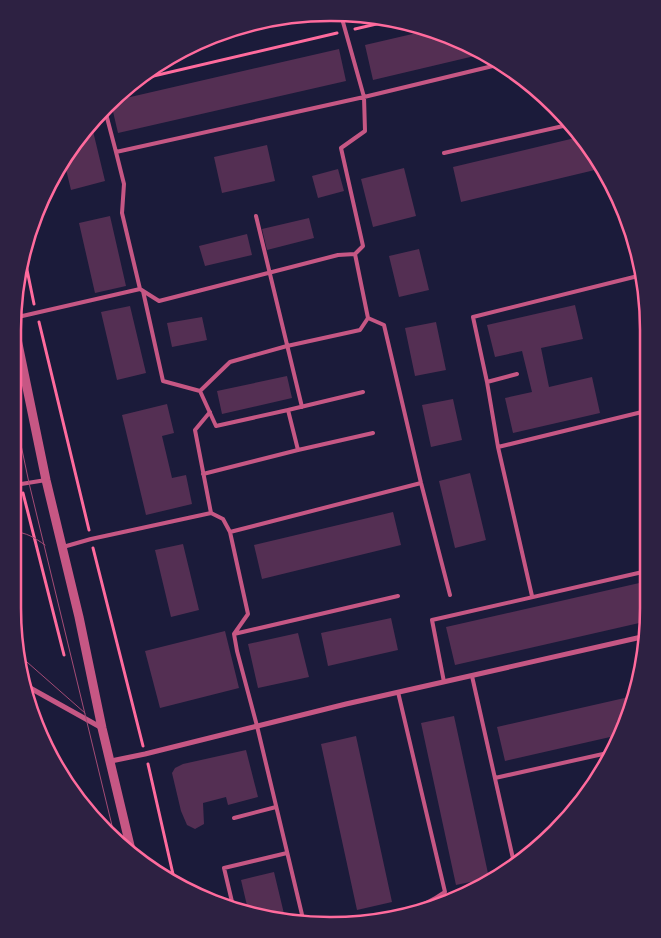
<svg xmlns="http://www.w3.org/2000/svg" width="661" height="938" viewBox="0 0 661 938" font-family="'Fira Sans',sans-serif">
	<rect width="100%" height="100%" fill="#1b1b3a"/>
	<!-- building -->
	<path fill="#542f53" d="M421 32 471 45 483 54 373 80 365 45Z
		M339 49 346 81 118 133 111 103 113 101Z
		M93 131 105 181 71 190 64 161 88 132Z
		M579 137 599 169 461 202 453 167Z
		M267 145 275 181 222 193 214 157Z
		M404 168 416 216 373 227 361 179Z
		M338 169 344 191 318 198 312 176Z
		M110 216 126 286 95 293 79 223Z
		M309 218 314 238 267 250 262 229Z
		M247 234 252 255 205 266 199 246Z
		M419 249 429 290 399 297 389 256Z
		M575 305 583 339 541 348 549 387 592 377 600 413 513 433 505 398 532 392 522 351 495 357 487 325Z
		M130 306 146 373 117 380 101 312Z
		M202 317 207 340 172 347 167 323Z
		M436 322 446 370 415 376 405 328Z
		M287 376 292 398 222 414 217 391Z
		M453 399 462 440 431 447 422 405Z
		M167 404 174 433 162 436 172 478 186 475 192 504 146 515 122 415Z
		M470 473 486 540 455 548 439 481Z
		M393 512 401 545 262 579 254 545Z
		M183 544 199 610 171 617 155 550Z
		M648 581V621L455 665 446 627Z
		M391 618 398 650 328 666 321 633Z
		M225 631 239 688 160 708 145 651Z
		M298 633 309 677 258 688 248 644Z
		M629 697 619 735 505 761 497 727Z
		M454 716 489 878 456 885 421 723Z
		M356 736 392 902 357 910 321 744Z
		M246 750 258 797 228 805 226 797 203 803 204 824 195 829 187 825 181 811 172 773 175 768 183 764Z
		M274 872 286 922 248 910 241 880Z"/>
	<g fill="none" stroke-linecap="round" stroke-linejoin="round">
		<!-- path -->
		<path stroke="#ff6b9d" stroke-width="3" d="M355 29 385 22
			M145 78 337 33
			M24 255 34 304
			M39 322 89 530
			M15 458 19 474
			M23 493 64 655
			M93 548 143 746
			M148 764 175 883"/>
		<!-- service -->
		<path stroke="#c65784" stroke-width="4" d="M105 110 116 152 364 97 341 15
			M116 152 124 184 122 213 140 289
			M444 153 572 124
			M256 216 302 407
			M143 291 163 381 200 391 216 426 288 410 298 450 373 433
			M18 317 140 289 159 301 338 255 355 254
			M487 382 517 374
			M200 391 230 362 287 346 360 330 368 318
			M288 410 363 392
			M210 412 195 430 211 513
			M498 447 646 411
			M203 474 298 450
			M15 485 46 480
			M230 532 248 614 234 634 237 651 257 726 304 923
			M63 547 91 539 211 513 223 519 230 532 421 483
			M450 595 421 483 384 325 368 318 355 254 363 246 341 148 365 131 364 97 497 65
			M532 596 498 447 487 382 473 317 642 275
			M234 634 398 596
			M472 676 514 863
			M444 682 432 620 647 571
			M495 778 612 752
			M234 818 276 807
			M233 906 224 868 287 853
			M365 923C394 916 421 909 445 892L398 692"/>
		<!-- minor -->
		<path stroke="#c65784" stroke-width="5" d="M218 36 265 25
			M23 684 102 728
			M111 761 145 754 346 704 646 636"/>
		<!-- tertiary -->
		<path stroke="#c65784" stroke-width="9" d="M17 339 46 480 79 617 102 728 132 854"/>
		<!-- tram -->
		<path stroke="#a44b75" stroke-width="1" d="M16 421 29 483 116 842
			M14 532C26 532 35 538 45 545
			M19 655 85 713"/>
	</g>
	<!-- crop -->
	<path d="M0 0H661V938H0ZM330 21H331A309 309 0 0 1 640 330V608A309 309 0 0 1 331 917H330A309 309 0 0 1 21 608V330A309 309 0 0 1 330 21Z" fill="#2d2142" fill-rule="evenodd"/>
	<path fill="none" stroke="#ff6b9d" stroke-width="2.5" d="M330 21H331A309 309 0 0 1 640 330V608A309 309 0 0 1 331 917H330A309 309 0 0 1 21 608V330A309 309 0 0 1 330 21Z"/>
</svg>
